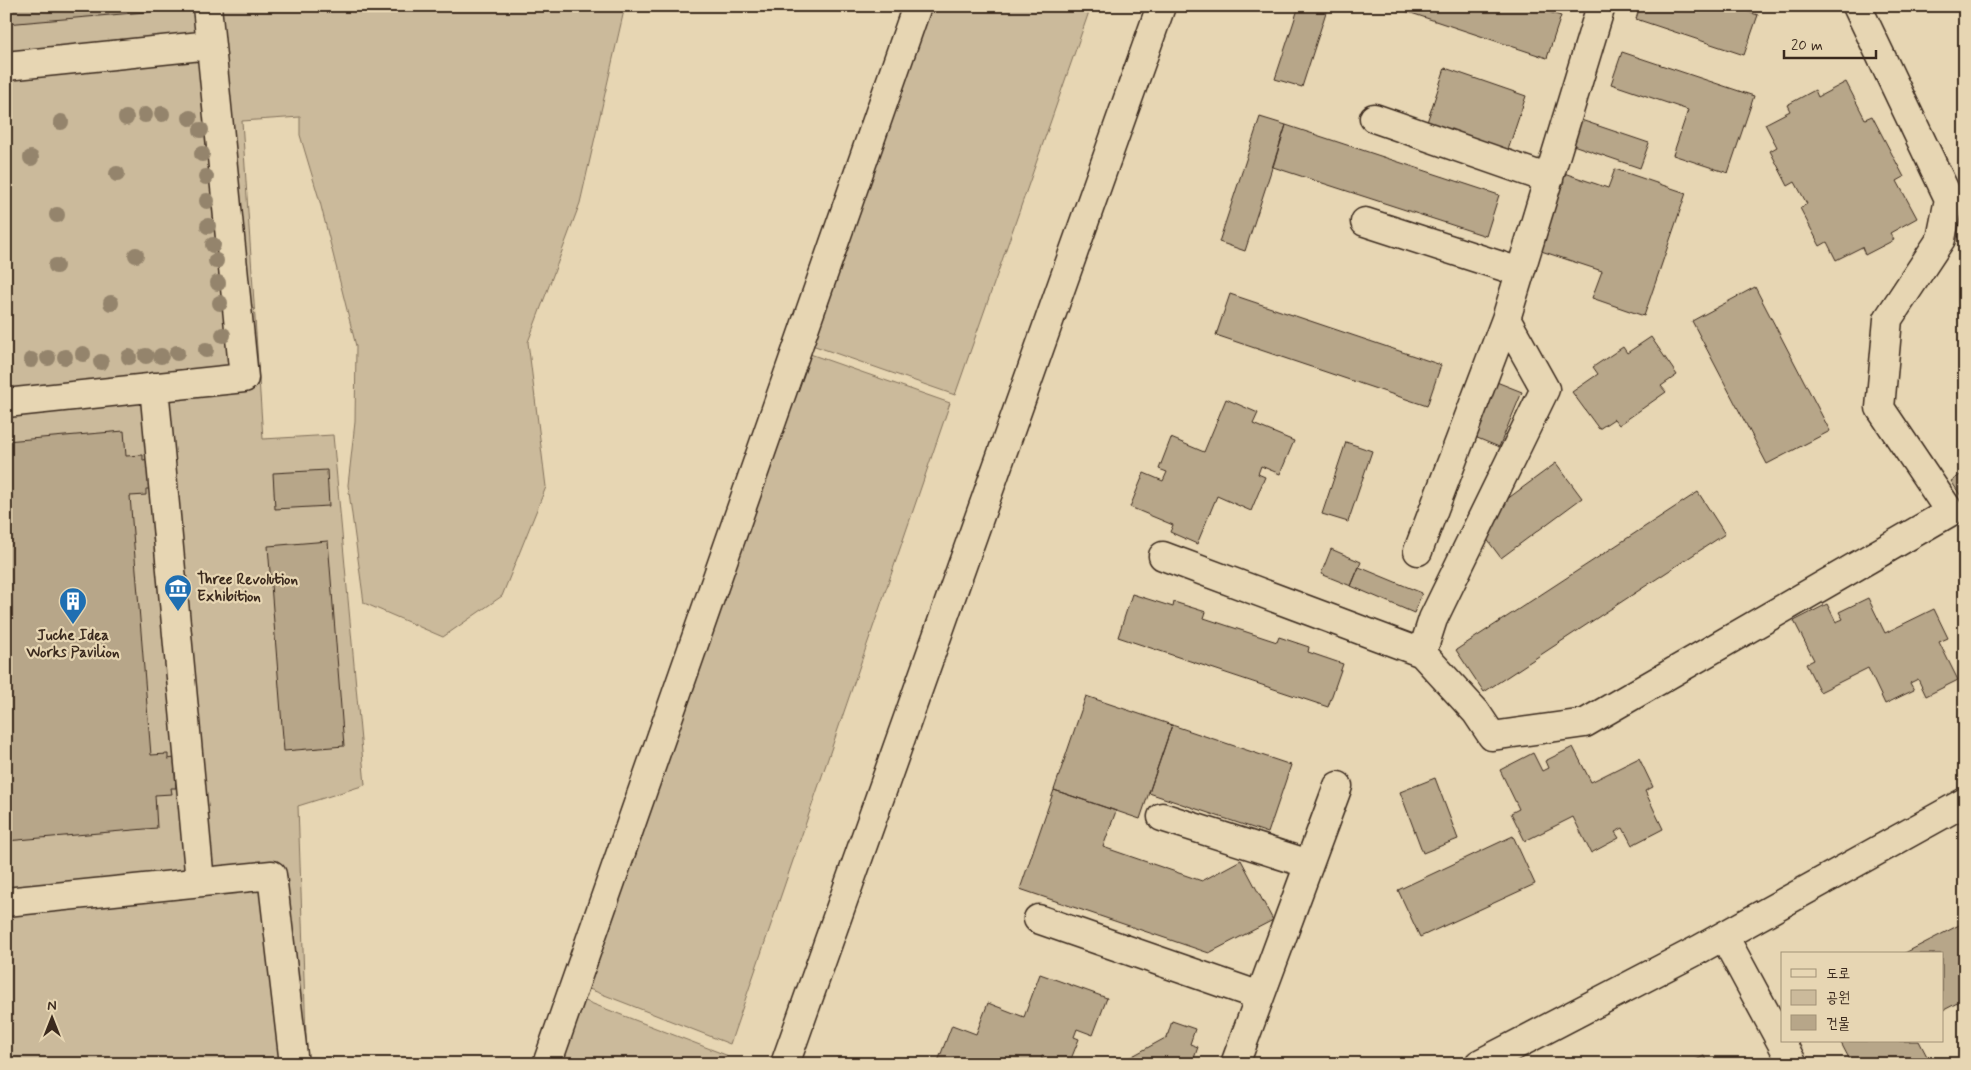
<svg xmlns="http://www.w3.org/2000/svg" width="1971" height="1070" viewBox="0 0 1971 1070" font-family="Mynerve,'Poor Story',sans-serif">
	<rect width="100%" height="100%" fill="#e7d6b3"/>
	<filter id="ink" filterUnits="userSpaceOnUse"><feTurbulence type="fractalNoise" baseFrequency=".02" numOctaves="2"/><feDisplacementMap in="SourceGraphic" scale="10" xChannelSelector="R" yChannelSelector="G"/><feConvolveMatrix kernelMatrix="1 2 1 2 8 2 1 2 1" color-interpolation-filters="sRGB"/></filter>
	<g filter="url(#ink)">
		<!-- green -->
		<path fill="#cbba9b" stroke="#83725c" d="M6 6H625L580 203 528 342 546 487 502 596 443 637 364 603 348 485 355 422 356 346 320 202 300 135V117L242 121 263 439 333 435 365 785 298 806 307 1064H6Z
			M931 6H1091L955 395 812 345Z
			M810 354 950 403 730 1044 584 987Z
			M580 999 726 1055 723 1064H557Z"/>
		<!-- building -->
		<path fill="#b7a689" stroke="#3b2a1e" d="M6 6H180V9L6 24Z
			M1299 6H1328L1302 87 1275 79Z
			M1390 6H1530L1561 16 1547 58Z
			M1640 6H1736L1735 8 1758 15 1744 55 1636 19Z
			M1622 52 1754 96 1728 173 1673 155 1688 110 1611 84Z
			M1445 68 1526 96 1508 150 1427 122Z
			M1846 82 1865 119 1872 116 1904 177 1897 181 1917 218 1890 233 1894 240 1865 255 1862 247 1836 260 1827 242 1820 246 1800 208 1807 204 1795 182 1788 186 1770 151 1777 147 1765 124 1790 111 1787 105 1815 90 1818 97Z
			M1260 117 1286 125 1245 251 1219 242Z
			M1581 120 1649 143 1640 168 1573 145Z
			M1286 125 1499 195 1486 236 1273 167Z
			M1615 169 1686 193 1644 316 1592 298 1602 271 1535 249 1561 172 1608 188Z
			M1755 287 1830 431 1767 464 1692 321Z
			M1230 294 1441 365 1427 406 1216 335Z
			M1651 337 1677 375 1661 386 1666 392 1619 425 1614 419 1599 429 1572 392 1598 374 1593 367 1623 347 1627 353Z
			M1494 381 1522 392 1499 447 1470 435Z
			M1226 399 1258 413 1253 424 1294 441 1280 474 1261 466 1258 474 1265 477 1251 511 1217 496 1197 544 1170 532 1173 525 1130 507 1144 473 1163 481 1167 472 1159 469 1171 438 1204 452Z
			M124 431 126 456 143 455V460L149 459 152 489H146V495L130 496 151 755 168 754V759L174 758 176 788H171L172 794 155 795 157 828 6 841V441Z
			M1346 442 1372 451 1348 522 1322 514Z
			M1556 463 1582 498 1501 558 1483 534 1495 508Z
			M327 470 329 506 275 509 273 473Z
			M1965 472V502L1951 481Z
			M1698 492 1725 534 1484 692 1456 650Z
			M328 541 344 746 284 751 268 546Z
			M1331 549 1361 562 1351 586 1321 574Z
			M1359 567 1422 593 1414 613 1351 586Z
			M1132 594 1173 607 1174 602 1206 612 1204 618 1277 642 1279 637 1309 647 1308 652 1343 664 1328 707 1118 637Z
			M1868 598 1885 633 1934 609 1948 638 1939 642 1958 680 1926 696 1918 679 1910 683 1914 690 1885 704 1868 668 1820 692 1806 664 1814 660 1794 621 1827 604 1836 622 1843 619 1839 612Z
			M1086 696 1172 725 1140 819 1054 790Z
			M1172 725 1291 765 1268 833 1149 793Z
			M1573 747 1591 782 1639 758 1653 787 1645 791 1663 829 1632 845 1623 828 1615 832 1619 838 1591 853 1573 817 1525 841 1511 813 1519 809 1500 770 1533 753 1542 771 1548 768 1545 761Z
			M1435 778 1458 839 1423 853 1400 792Z
			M1054 790 1116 811 1103 847 1202 881 1241 860 1273 920 1209 953 1020 889Z
			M1513 836 1535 884 1420 937 1398 890Z
			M1965 922V999L1942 1011V954H1903Z
			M1040 974 1107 998 1093 1035 1077 1029 1074 1037 1079 1039 1069 1064H1062L1042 1056 1041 1058 1048 1061 1047 1064H937L952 1025 976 1034 988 1003 1024 1017Z
			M1172 1021 1195 1029 1190 1044 1198 1047 1192 1064H1118L1167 1037Z
			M1840 1041H1919L1931 1064H1852Z
			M1704 1056 1708 1064H1688Z"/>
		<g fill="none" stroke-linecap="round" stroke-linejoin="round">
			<!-- minor casing -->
			<g stroke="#3b2a1e" stroke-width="31">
				<path id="minor" d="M1601 6 1506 319 1545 389 1433 619 1422 653 1476 712 1492 736 1585 723 1950 512 1880 408 1888 319 1941 239 1949 199 1857 6
					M6 66 211 45
					M1374 118 1549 179
					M1365 222 1520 272
					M154 387 200 882
					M6 403 244 378 207 6
					M1418 551 1506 319
					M1163 556 1422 653
					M1162 817 1309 864
					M6 902 272 875 294 1064
					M1038 919 1260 996
					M1724 936 1793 1064
					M547 1064 917 6
					M1235 1064 1338 786
					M1479 1064 1698 950 1965 802"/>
			</g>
			<!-- major casing -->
			<g stroke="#3b2a1e" stroke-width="31">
				<path id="major" d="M785 1064 1161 6"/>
			</g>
			<!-- minor -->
			<use href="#minor" stroke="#e7d6b3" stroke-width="28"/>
			<!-- major -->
			<use href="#major" stroke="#e7d6b3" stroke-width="28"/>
		</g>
		<!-- trees -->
		<g fill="#94846c">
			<circle cx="162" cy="114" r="8"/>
			<circle cx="145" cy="115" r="8"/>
			<circle cx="126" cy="118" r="8"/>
			<circle cx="190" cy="118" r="8"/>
			<circle cx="61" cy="122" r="8"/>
			<circle cx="201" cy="130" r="8"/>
			<circle cx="202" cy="154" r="8"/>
			<circle cx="31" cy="158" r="8"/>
			<circle cx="117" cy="174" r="8"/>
			<circle cx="206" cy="177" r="8"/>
			<circle cx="207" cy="201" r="8"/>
			<circle cx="57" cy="215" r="8"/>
			<circle cx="208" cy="226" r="8"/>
			<circle cx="213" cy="245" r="8"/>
			<circle cx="136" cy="255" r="8"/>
			<circle cx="216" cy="261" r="8"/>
			<circle cx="56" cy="266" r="8"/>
			<circle cx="218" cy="283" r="8"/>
			<circle cx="111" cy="303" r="8"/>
			<circle cx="220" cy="303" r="8"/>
			<circle cx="223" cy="335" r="8"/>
			<circle cx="206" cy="350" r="8"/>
			<circle cx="177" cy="353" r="8"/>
			<circle cx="83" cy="354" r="8"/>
			<circle cx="146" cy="356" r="8"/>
			<circle cx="161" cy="356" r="8"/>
			<circle cx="65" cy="357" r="8"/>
			<circle cx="129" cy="357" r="8"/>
			<circle cx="48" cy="358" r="8"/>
			<circle cx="31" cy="360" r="8"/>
			<circle cx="101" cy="362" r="8"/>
		</g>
	</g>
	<!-- icons -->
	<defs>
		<g id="museum-pin" transform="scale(1.4375)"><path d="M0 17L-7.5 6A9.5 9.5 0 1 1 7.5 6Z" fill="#1f6fb2" stroke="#e7d6b3"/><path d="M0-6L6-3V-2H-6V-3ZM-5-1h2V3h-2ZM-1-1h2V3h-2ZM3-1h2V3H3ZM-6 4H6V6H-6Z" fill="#fff"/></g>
		<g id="building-pin" transform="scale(1.4375)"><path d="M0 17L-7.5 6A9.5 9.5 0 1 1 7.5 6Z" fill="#1f6fb2" stroke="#e7d6b3"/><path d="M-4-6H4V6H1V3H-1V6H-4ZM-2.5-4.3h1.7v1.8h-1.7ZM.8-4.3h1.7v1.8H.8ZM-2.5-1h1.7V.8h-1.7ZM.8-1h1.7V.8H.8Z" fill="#fff"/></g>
	</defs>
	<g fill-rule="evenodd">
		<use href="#museum-pin" x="178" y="588"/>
		<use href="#building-pin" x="73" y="601"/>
	</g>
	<g text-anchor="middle" stroke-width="4.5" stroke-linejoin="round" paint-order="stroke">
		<!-- poi labels -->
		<g font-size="15" font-weight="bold" fill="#3b2a1e" stroke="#e7d6b3" text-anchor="start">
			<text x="197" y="584">Three Revolution<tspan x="197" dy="17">Exhibition</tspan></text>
			<text x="73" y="640" text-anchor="middle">Juche Idea<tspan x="73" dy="17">Works Pavilion</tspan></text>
		</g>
	</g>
	<!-- margin -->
	<rect width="1971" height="1070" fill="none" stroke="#e7d6b3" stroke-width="25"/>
	<rect x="12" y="12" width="1946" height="1045" fill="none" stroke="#3b2a1e" stroke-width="2" filter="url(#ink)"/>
	<!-- legend -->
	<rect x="1781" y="952" width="162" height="90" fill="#e7d6b3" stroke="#a29177"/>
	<rect x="1791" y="969" width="25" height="8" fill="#e7d6b3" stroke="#a29177"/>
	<text x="1826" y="978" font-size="15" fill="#3b2a1e">도로</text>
	<rect x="1791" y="990" width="25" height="15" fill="#cbba9b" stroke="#a29177"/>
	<text x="1826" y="1002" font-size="15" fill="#3b2a1e">공원</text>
	<rect x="1791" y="1015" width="25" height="15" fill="#b7a689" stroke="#a29177"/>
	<text x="1826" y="1028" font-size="15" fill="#3b2a1e">건물</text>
	<!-- north arrow -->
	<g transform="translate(52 1018)" stroke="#e7d6b3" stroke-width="4" paint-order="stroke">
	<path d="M0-4L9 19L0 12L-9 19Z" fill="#3b2a1e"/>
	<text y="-8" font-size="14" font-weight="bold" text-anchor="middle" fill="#3b2a1e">N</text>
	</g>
	<!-- scale -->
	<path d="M1784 50v8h92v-8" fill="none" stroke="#3b2a1e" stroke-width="2.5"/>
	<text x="1791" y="50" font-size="15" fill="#3b2a1e" stroke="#e7d6b3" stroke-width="4" paint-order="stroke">20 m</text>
</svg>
